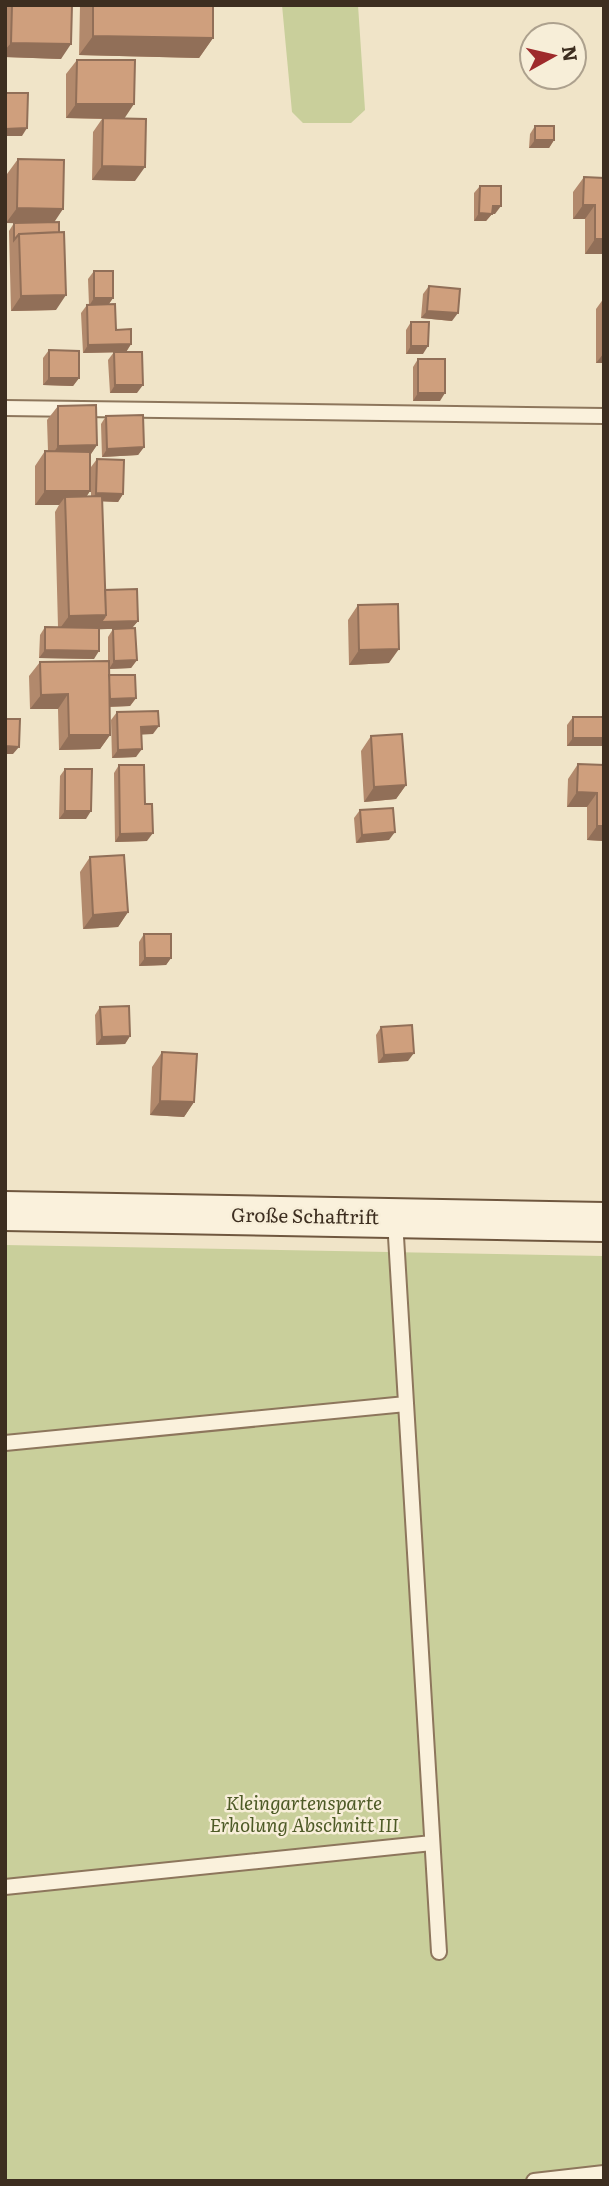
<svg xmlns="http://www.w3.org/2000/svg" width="609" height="2186" viewBox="0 0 609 2186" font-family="Literata,serif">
	<rect width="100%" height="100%" fill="#f0e4c8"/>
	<!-- green -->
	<path fill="#c9cf9b" d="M282 5H358L365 110 351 123H303L292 112Z
		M5 1245 604 1256V2181H5Z"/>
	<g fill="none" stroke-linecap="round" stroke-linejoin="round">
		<!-- lane casing -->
		<g stroke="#8d765c" stroke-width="18">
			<path id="lane" d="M5 408 604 416
				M395 1220 439 1952
				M5 1443 406 1404
				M5 1887 432 1843
				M534 2181 604 2173"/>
		</g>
		<!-- secondary casing -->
		<g stroke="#6f573f" stroke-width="42">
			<path id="secondary" d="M5 1211 604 1222"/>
		</g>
		<!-- lane -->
		<use href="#lane" stroke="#faf1dc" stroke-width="14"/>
		<!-- secondary -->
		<use href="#secondary" stroke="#faf1dc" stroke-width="38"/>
	</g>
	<!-- wall -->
	<path fill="#b2896c" d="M5 5H72L61 59 5 57Z
		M80 5H213V38L199 58 79 55Z
		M77 60 124 118 135 181 92 180 93 132 102 119 66 118V74Z
		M535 126 554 140 549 148H529L530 134Z
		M18 159 55 222 56 310 11 311 9 231 14 223H19H6L7 174Z
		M584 177 604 178V254H585V219H573V192Z
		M480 186 495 214H492L486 221H474V193Z
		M94 271 113 298 109 304 116 330 131 344 126 352 83 353 81 313 87 305H89L88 279Z
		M429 286 452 321 421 318 423 294Z
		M604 298V363H596V309Z
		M411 322 423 354H406V330Z
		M49 350 79 378 73 386 43 385V358Z
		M114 352 137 393H110L108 360Z
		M418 359 440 401H413V367Z
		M58 406 97 445 90 455V491L86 497 91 496V467L97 459 123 494 118 502 102 501 105 590 138 621 132 628 137 660 131 668 109 669V675L136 698 130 706 110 707V735L100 749 59 750 58 709H30L29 676 40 662 108 661V637L113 629H99L94 659 39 658 40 635 45 627H58L55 512 59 505H35V466L45 451H48L47 420Z
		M106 416 144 447 138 455 102 457 101 424Z
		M358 605 389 663 349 665 348 620Z
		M117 712 153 734H141L136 757 112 758 111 720Z
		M573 717H604V746H567V725Z
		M371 736 406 785 396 799 364 802 361 751Z
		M578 764 604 765V841L587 840V807H567L568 779Z
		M119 765 145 804 147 841 115 842 114 773Z
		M65 769 86 819H59L60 776Z
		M360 810 389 840 356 843 354 818Z
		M90 857 128 912 118 927 83 929 80 872Z
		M144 934 171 958 166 965 139 966V942Z
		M100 1007 130 1036 125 1044 96 1045 95 1015Z
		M381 1027 408 1061 378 1063 376 1035Z
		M162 1052 194 1102 184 1117 150 1115 152 1067Z
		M604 1149V1177H603V1150Z"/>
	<!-- shaded-wall -->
	<path fill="#916f58" d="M93 36 213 38 199 58 79 55Z
		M11 43 71 44 61 59 5 57V50Z
		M76 104H134L124 119 66 118Z
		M27 128 22 136H5V129Z
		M535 140H554L549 148H529Z
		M102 166 145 167 135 181 92 180Z
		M583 205H595L585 219H573Z
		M493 206H501L495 214H492L486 221H474L479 213Z
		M17 208 63 209 53 224 6 223Z
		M595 239H604V254H585Z
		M66 295 56 310 11 311 21 296Z
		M94 298H113L108 305 89 306Z
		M427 311 458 313 452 321 421 318Z
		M131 344 126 352 83 353 88 345Z
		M411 346H428L423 354H406Z
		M604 353V363H596Z
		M49 378H79L73 386 43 385Z
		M115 385H143L137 393H110Z
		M418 393H445L440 401H413Z
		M97 445 87 460 48 461 58 446Z
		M144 447 138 455 102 457 107 449Z
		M45 491H90L80 506 65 497 59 505H35Z
		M96 493 123 494 118 502 91 501Z
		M106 615 138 621 132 628 58 631 69 616Z
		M399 649 389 663 349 665 359 650Z
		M45 650 99 651 94 659 39 658Z
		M137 660 131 668 109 669 114 661Z
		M68 694 58 709H30L41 695Z
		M136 698 130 706 100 707 105 699Z
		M159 726 153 734 135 735 141 727Z
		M69 735H110L100 749 59 750Z
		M573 738H604V746H567Z
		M5 746 19 747 13 754H5Z
		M142 749 136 757 112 758 118 750Z
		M406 785 396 799 364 802 374 787Z
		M577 792 597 793 587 807H567Z
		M65 811H91L86 819H59Z
		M597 826H604V841L587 840Z
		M395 832 389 840 356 843 362 835Z
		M153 833 147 841 115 842 120 834Z
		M128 912 118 927 83 929 93 915Z
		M145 958H171L166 965 139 966Z
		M130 1036 125 1044 96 1045 102 1037Z
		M414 1053 408 1061 378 1063 384 1055Z
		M160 1101 194 1102 184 1117 150 1115Z"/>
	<!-- building -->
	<path fill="#cf9f7d" stroke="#916f58" stroke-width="2" d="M12 5H72L71 44 11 43Z
		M93 5H213V38L93 36Z
		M77 60H135L134 104H76Z
		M5 93H28L27 128 5 129Z
		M103 118 146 119 145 167 102 166Z
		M535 126H554V140H535Z
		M18 159 64 160 63 209 17 208Z
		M584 177 604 178V239H595V205H583Z
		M480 186H501V206H493L492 214 479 213Z
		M59 222V232L19 234 14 240V223Z
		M64 232 66 295 21 296 19 234Z
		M94 271H113V298H94Z
		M429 286 460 289 458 313 427 311Z
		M115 304 116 330 131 329V344L88 345 87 305Z
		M411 322H429L428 346H411Z
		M49 350 79 351V378H49Z
		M114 352H142L143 385H115Z
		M418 359H445V393H418Z
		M96 405 97 445 58 446V406Z
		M143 415 144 447 107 449 106 416Z
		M45 451 90 452V491H45Z
		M97 459 124 460 123 494 96 493Z
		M102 496 106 615 69 616 65 497Z
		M137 589 138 621 101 622 106 615 105 590Z
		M398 604 399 649 359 650 358 605Z
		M45 627 99 628V651L45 650Z
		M135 628 137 660 114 661 113 629Z
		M109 661 110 735H69L68 694 41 695 40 662Z
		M109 675H135L136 698 110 699Z
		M158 711 159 726 141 727 142 749 118 750 117 712Z
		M573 717H604V738H573Z
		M5 719H20L19 747 5 746Z
		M402 734 406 785 374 787 371 736Z
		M578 764 604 765V826H597V793L577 792Z
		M119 765H144L145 804H152L153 833 120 834Z
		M65 769H92L91 811H65Z
		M393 808 395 832 362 835 360 810Z
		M124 855 128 912 93 915 90 857Z
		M144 934H171V958H145Z
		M129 1006 130 1036 102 1037 100 1007Z
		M412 1025 414 1053 384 1055 381 1027Z
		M162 1052 197 1054 194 1102 160 1101Z"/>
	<g text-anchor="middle" stroke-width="5" stroke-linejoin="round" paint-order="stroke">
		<!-- street labels -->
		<g font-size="19" fill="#3d2e20" stroke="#f7eed8">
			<text transform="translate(305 1216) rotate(1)" y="7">Große Schaftrift</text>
		</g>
		<!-- park labels -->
		<g font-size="19" font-style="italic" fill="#4d5a26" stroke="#f7eed8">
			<text x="304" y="1810">Kleingartensparte<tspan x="304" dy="22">Erholung Abschnitt III</tspan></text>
		</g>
	</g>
	<!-- border -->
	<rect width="609" height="2186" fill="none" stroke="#3d2e20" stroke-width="14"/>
	<!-- north arrow -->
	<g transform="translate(553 56) rotate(82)"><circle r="33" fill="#f7eed8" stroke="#ada18e" stroke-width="2"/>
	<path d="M0-5L12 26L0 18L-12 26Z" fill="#9e2a2b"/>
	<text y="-10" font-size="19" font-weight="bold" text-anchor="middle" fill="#3d2e20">N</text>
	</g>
</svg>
